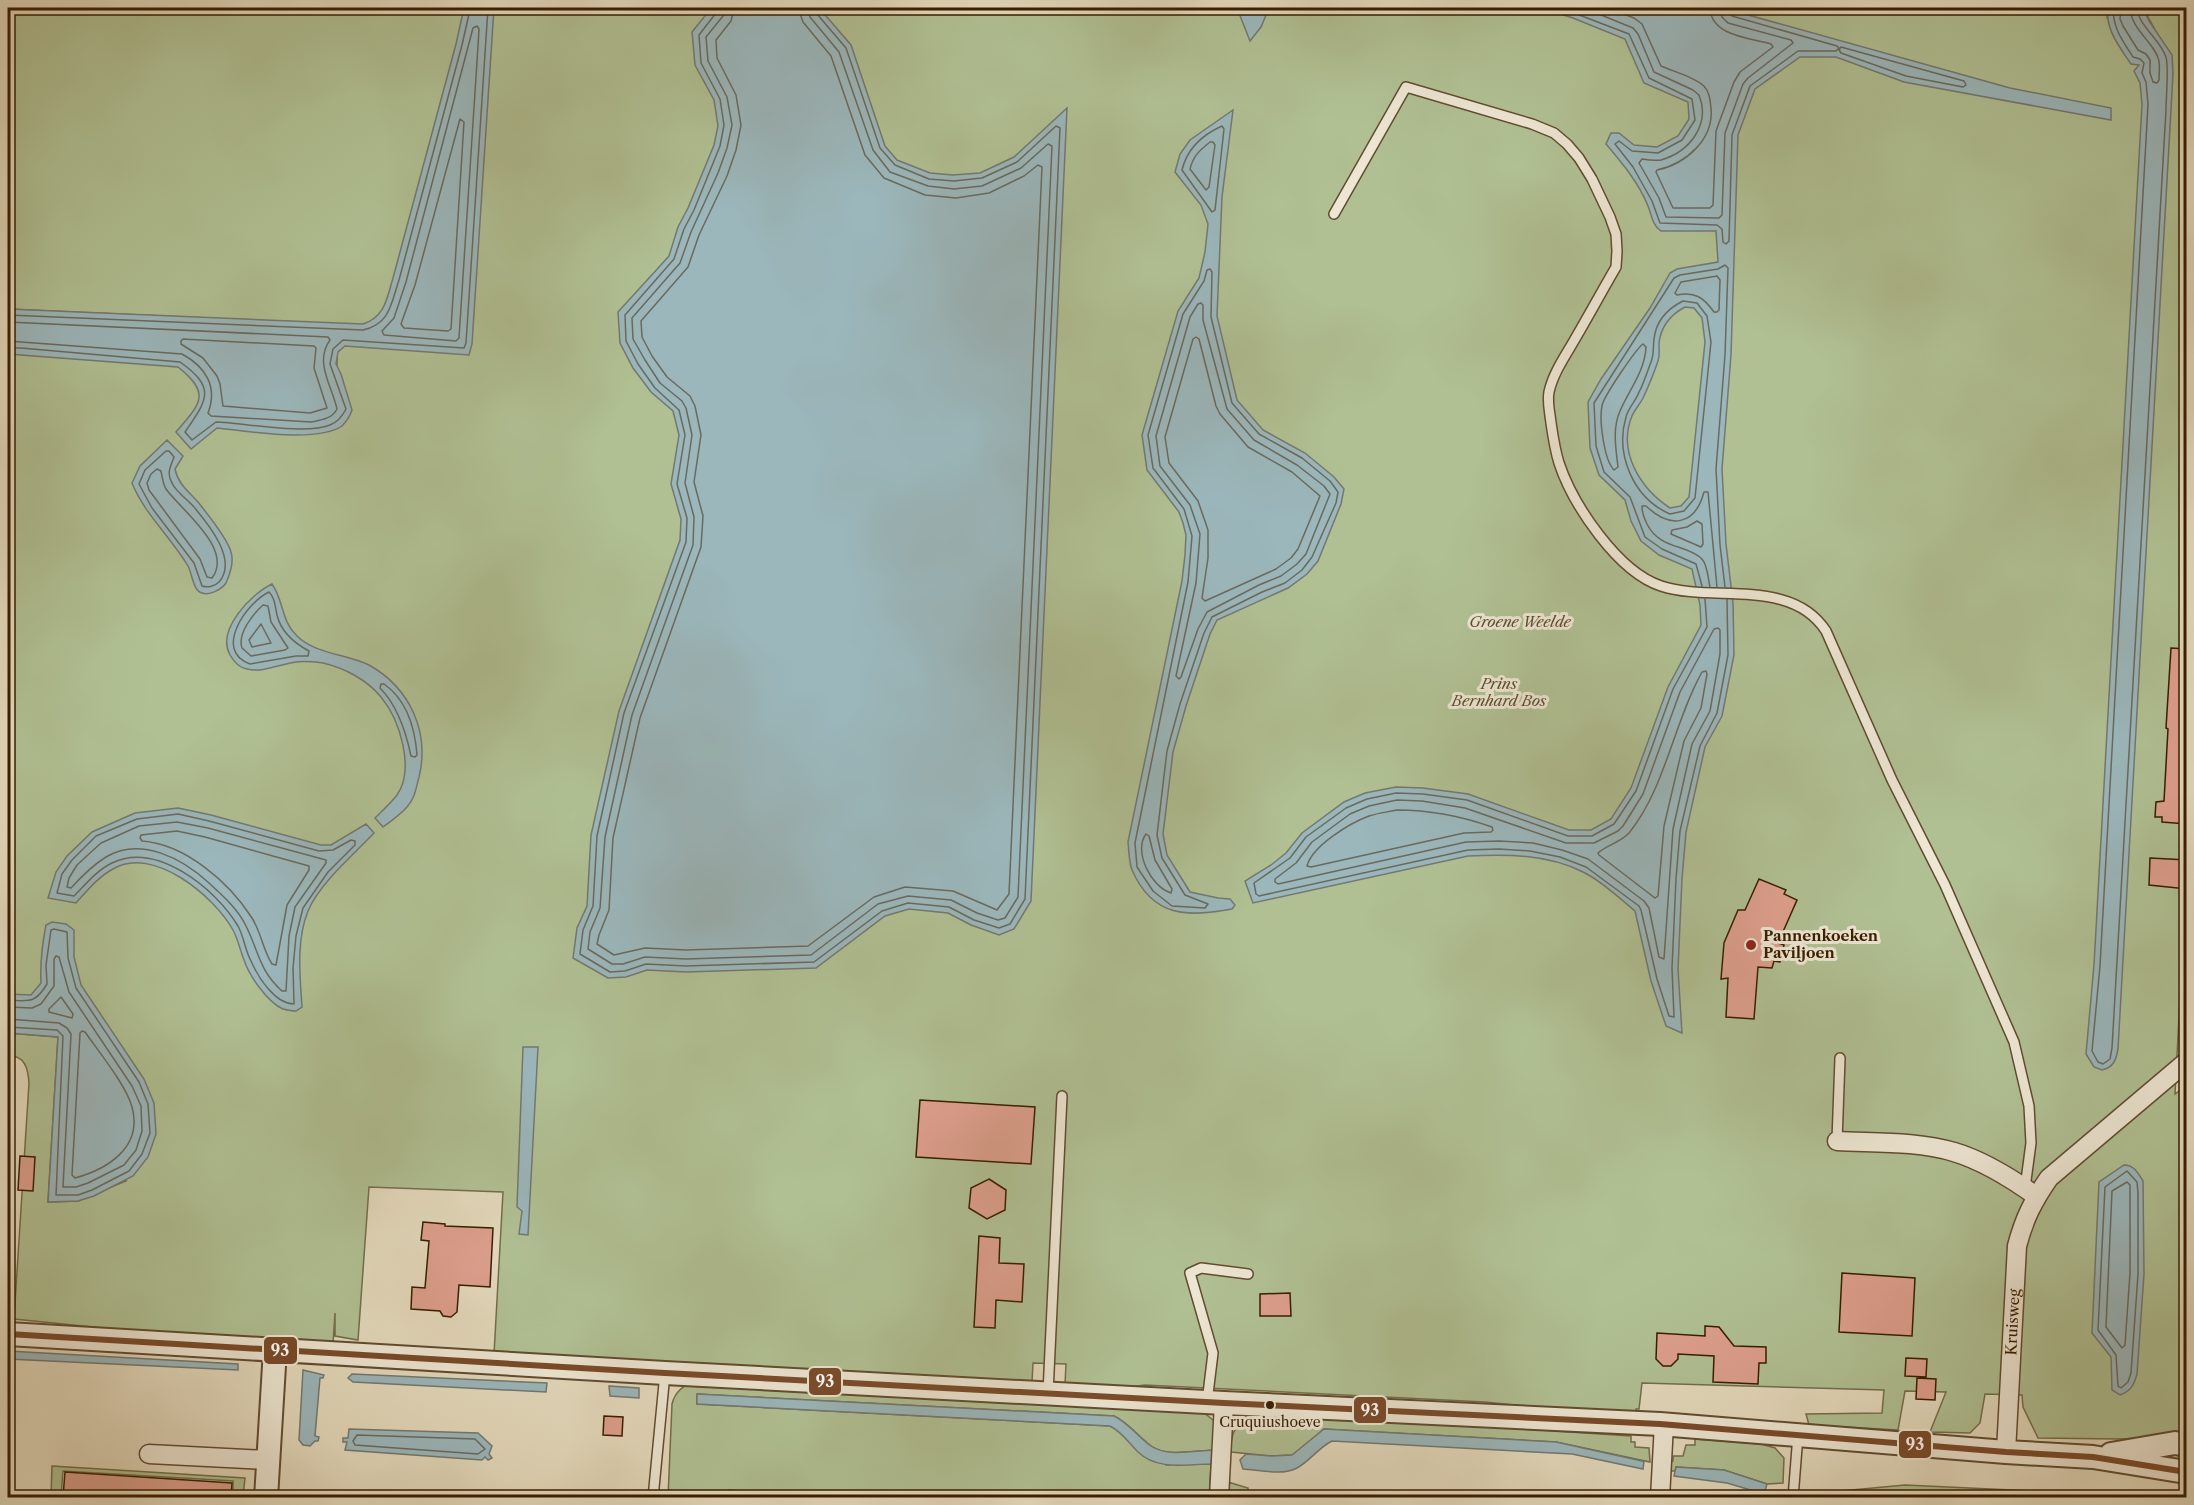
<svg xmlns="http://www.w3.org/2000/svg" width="2194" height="1505" viewBox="0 0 2194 1505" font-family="'Libre Caslon Text',serif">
	<rect width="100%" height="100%" fill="#e3d9bc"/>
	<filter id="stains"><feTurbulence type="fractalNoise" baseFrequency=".00333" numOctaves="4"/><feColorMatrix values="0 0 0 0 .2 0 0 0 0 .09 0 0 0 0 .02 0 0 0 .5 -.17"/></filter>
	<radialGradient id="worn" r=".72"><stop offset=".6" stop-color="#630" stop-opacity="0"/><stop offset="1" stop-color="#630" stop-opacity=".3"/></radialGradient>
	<!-- green -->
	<path fill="#b0c093" stroke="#746e4a" stroke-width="1.5" d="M8 8H2108L2107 18 2154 28 2143 8H2186V880L2175 1094 2186 1086V1431L2176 1437 2117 1439 2038 1438 2023 1407 2022 1395 1985 1394 1980 1423 1970 1433 1930 1432 1946 1392 1905 1391 1898 1430 1809 1425 1806 1414 1882 1413 1884 1390 1642 1383 1639 1409H1636V1413L1553 1409 1485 1402 1145 1385 1130 1387 1065 1384 1066 1364 1033 1363 1032 1382 494 1354 503 1192 369 1187 358 1340 335 1336V1313L333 1344 132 1331 14 1319 29 1083C28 1068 25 1056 8 1055V1033L58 1037 48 1202 78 1201 126 1181 101 1166 62 1013 8 1010V338L337 367V355L318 323 8 309Z
		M693 1381 1201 1410 1214 1421 1213 1450C1194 1451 1167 1457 1151 1446 1137 1436 1130 1424 1114 1416L697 1394V1404L1110 1426 1120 1431 1166 1465 1211 1464 1209 1497 837 1498 728 1490 723 1497 668 1498 672 1404C675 1392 682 1387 693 1381Z
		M1255 1415H1307L1631 1436V1442H1635V1447L1649 1448 1650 1462 1556 1442 1324 1429 1293 1455 1271 1456 1231 1452C1230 1432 1237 1421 1255 1415Z
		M1695 1439 1761 1444 1775 1448 1784 1458 1783 1483 1767 1484 1724 1470 1676 1467 1675 1471H1668L1669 1462 1673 1461V1456H1683L1686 1445H1695Z
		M52 1466 245 1478 243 1497H233V1481L63 1471 61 1497H51Z
		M1228 1482 1248 1488V1497L1227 1498Z
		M1905 1485 2118 1495 2121 1497H1809V1494Z"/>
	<!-- water -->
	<path fill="#9bb7bc" stroke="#737971" stroke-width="1.5" fill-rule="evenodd" d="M461 8H494L472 344 469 355 345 346 338 352 336 364 341 374 352 410C350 416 346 422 342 426 317 443 247 431 217 428L191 449 176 432C200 404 212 394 178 367L8 354V309L363 324C385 317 387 298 393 278L456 44 463 12Z
		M717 8 820 9 851 45 885 146 897 160 930 173 953 175 980 173 1014 157 1067 108 1031 901 1014 929 999 935 971 925 948 913 909 909 885 916 816 968 686 972 647 970 626 977 608 978 573 958 577 928 587 906 591 835 619 711 680 540 681 519 671 484 679 435 673 411 651 392 633 368 620 343 618 312 669 256 678 227 688 208 714 145 718 126 714 100 695 65 692 32 708 12Z
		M1237 8H1269L1261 27 1250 41Z
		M1541 8H1723L2010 88 2111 108V120L1904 82 1836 57H1800L1755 89 1738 135 1731 355 1722 469 1726 544 1733 603 1734 655 1722 716 1705 747 1686 832 1682 879 1678 969 1682 1033 1666 1026 1651 981 1635 911C1619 898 1602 881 1583 872 1548 854 1506 854 1468 856L1253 903 1245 881 1271 865 1286 853 1302 833 1344 802 1365 793 1396 787 1423 788 1468 794 1569 830H1591L1611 819 1631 788 1668 687 1701 625 1700 605 1692 569 1659 555 1641 541 1631 521 1625 500 1599 475 1590 448 1588 402 1601 379 1650 308 1670 273 1677 269 1718 262 1716 231H1661C1652 225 1652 216 1648 206 1639 183 1622 163 1606 144L1611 133H1619L1634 145 1657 147 1678 136 1689 119 1688 102 1644 83 1625 39 1573 18ZM1685 307 1694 308 1702 318 1705 342 1689 497 1681 506 1670 508C1641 489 1617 452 1632 416 1635 409 1641 403 1644 396 1649 385 1654 373 1658 361 1660 355 1659 349 1659 343 1661 326 1670 315 1685 307Z
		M2108 8H2143L2149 21 2172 55 2173 74 2118 1049C2116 1060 2114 1067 2102 1070L2094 1067 2086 1054 2094 965 2142 104 2140 83 2134 71 2139 65 2131 64C2119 46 2105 29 2108 8Z
		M1233 110 1222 197 1217 316 1237 400 1263 430 1305 453 1334 477 1344 489 1341 504 1318 561 1307 574 1288 588 1217 620 1210 634 1186 706 1173 752 1163 834 1167 855 1190 892 1218 898 1230 899 1235 905 1232 909C1188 917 1153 918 1132 870 1129 863 1129 851 1128 842L1182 581 1185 555 1186 535 1183 523 1179 512 1147 470 1142 435 1178 311 1199 278 1205 252 1208 224 1201 205 1175 172 1180 154 1190 140Z
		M167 440 183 456 175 469C178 484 188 491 198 502 206 512 228 540 231 552 234 561 230 574 226 583 222 589 210 596 202 593 193 591 192 573 188 566 171 537 145 515 132 483L140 466Z
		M272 584C284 601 281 621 297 636 315 654 347 654 369 665 410 688 430 732 419 777 416 788 415 798 407 807 400 815 391 821 383 827L375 818C382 811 391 803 397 795 415 769 400 720 381 697 367 680 345 668 323 663 315 662 304 661 296 662 281 664 262 673 247 669 240 668 234 662 230 655 216 630 251 594 272 584Z
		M178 808 211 815 321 845H331L366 824 374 833C354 854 319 884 308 911 296 941 300 976 302 1007L296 1011C292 1011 287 1010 283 1009 267 1002 249 975 244 960 240 950 238 939 233 930 214 896 153 845 113 869 98 877 87 891 76 903L48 898 56 872 67 856 92 832 135 813Z
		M52 922 66 924 74 930V957L81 985 144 1079 154 1103 156 1134 148 1157 133 1176 94 1196 78 1201 48 1202 58 1037 8 1033V994L31 995 41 983C40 963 42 945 46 925Z
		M523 1047H538L528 1235 519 1234 522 1211 517 1207Z
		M2124 1165C2134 1165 2138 1173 2143 1181L2144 1274 2137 1374C2134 1385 2131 1391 2120 1395L2112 1390 2111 1357 2092 1333 2099 1182Z
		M8 1351 238 1364V1370L8 1359Z
		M303 1370 324 1375 323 1378H320L315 1436 319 1437 318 1441H315L310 1446 303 1445 299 1440Z
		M352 1374 547 1383 546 1392 353 1382 348 1378Z
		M609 1386 639 1388V1398L610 1396Z
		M697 1394 1114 1416C1130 1424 1137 1436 1151 1446 1167 1457 1194 1451 1213 1450L1211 1464C1186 1464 1158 1471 1138 1452 1128 1442 1122 1432 1110 1426L697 1404Z
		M349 1429 478 1433 492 1446 489 1454 492 1458 488 1460 485 1457 482 1460 345 1450 347 1442H343V1438H348Z
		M1324 1429 1556 1442 1642 1461H1644L1643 1469 1572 1454 1332 1441C1318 1448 1310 1461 1297 1468 1283 1476 1259 1470 1243 1469L1240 1460 1246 1454 1271 1456 1292 1455Z
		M1676 1467 1724 1470 1767 1484 1764 1494 1727 1483 1674 1476Z"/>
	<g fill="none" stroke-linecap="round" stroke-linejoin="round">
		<!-- shore -->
		<path stroke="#696a5e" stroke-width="1.5" d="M717 8 716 13 699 35 701 63 720 99 724 125 720 146 694 210 684 229 674 259 625 315 626 341 638 364 655 388 679 410 685 435 677 484 687 518 686 542 624 713 597 836 593 906 583 930 580 954 610 972 625 971 646 964 686 966 814 962 882 911 908 903 949 907 974 920 999 928 1010 924 1025 899 1060 128 1056 126 1017 162 982 178 954 181 929 179 895 165 880 148 846 48 817 14 815 8
			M725 8 723 16 706 37 708 61 727 97 732 125 727 148 718 173 691 232 680 263 632 318 633 339 645 360 660 383 682 401 686 408 692 435 685 483 694 517 693 545 632 715 605 837 600 908 590 932 588 949 612 964H623L645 957 686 959 811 955 878 904 908 896 951 900 977 913 998 920 1005 918 1018 897 1052 146 1048 144 1021 168 982 186 954 189 928 186 890 172 873 150 839 52 810 17 807 8
			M734 8 731 21 716 40 717 58 736 95 741 125 736 150 727 176 699 235 688 267 641 321 642 337 652 356 667 377 690 396 695 406 701 435 694 482 703 516 701 547 640 718 613 838 609 910 599 935 597 944 614 955 645 948 686 950 808 946 874 897 905 887 953 891 997 910 1009 894 1042 167 1038 165 1024 176 989 193 956 198 925 195 884 178 865 155 831 56 803 22 798 8
			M1561 8 1629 34 1649 78 1692 99 1695 120 1682 140 1658 153 1632 151 1619 141 1615 144 1633 167 1652 201 1660 223 1717 225 1722 229 1723 242 1726 244 1729 241 1732 135 1750 86 1798 51H1836L1839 48 1837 46 1732 16 1728 13 1727 8
			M1584 8 1633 28 1638 34 1654 72 1693 90 1699 95C1711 125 1689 152 1661 160 1655 161 1648 160 1642 159L1639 163 1659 198 1666 217 1719 218 1722 215 1725 133 1743 84 1748 78 1793 43 1791 40 1728 23 1722 17 1719 8
			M1608 8 1634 18 1642 24 1661 66C1674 72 1693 76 1704 86 1710 93 1710 100 1711 108 1714 139 1686 164 1657 170L1656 172 1673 208H1710L1713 205 1716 131 1734 82 1740 72 1773 47 1771 44C1750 38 1711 36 1710 8
			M2113 8C2113 28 2122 40 2133 57L2140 59 2144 63 2142 73 2146 82 2148 104 2100 966 2092 1051 2098 1062 2103 1064 2110 1059 2112 1048 2166 110C2166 97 2169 67 2166 57 2160 39 2139 27 2137 8
			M2121 8 2120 19 2123 26 2138 50 2146 54 2150 60V73L2153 82 2157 83 2159 80C2159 74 2160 67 2159 61 2156 44 2131 30 2130 8
			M477 26 479 29 478 46 459 338 456 341 384 335 382 331 394 318 406 282 473 28Z
			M1841 47 1964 81 1966 85 1963 87 1906 76 1841 53 1839 50Z
			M460 119 464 122 451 329 448 331 404 328 401 324 415 285Z
			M1222 126 1224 129 1215 210 1212 212 1182 170C1187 149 1202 135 1222 126Z
			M1210 142H1213L1215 145 1209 187 1206 190 1190 169C1193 156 1200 150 1210 142Z
			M1210 269 1212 272 1211 317 1232 403 1259 434 1302 458 1330 481 1338 492 1336 503 1312 557 1302 570 1285 583 1262 592 1212 617 1204 633 1180 704 1167 751 1157 835 1162 858 1185 895 1208 904 1205 908 1172 906 1153 891 1137 867 1135 843 1188 582 1192 536 1184 509 1153 468 1148 435 1183 314 1204 281 1207 270Z
			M1717 276 1720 280 1719 310 1717 312H1714C1704 298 1695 291 1677 295L1675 293 1681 282Z
			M1683 301 1697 303 1707 316 1711 342 1695 498 1684 511 1670 514C1633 498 1615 454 1626 417 1628 408 1636 401 1639 392 1644 383 1647 372 1651 362 1654 355 1653 347 1654 339 1656 321 1667 309 1683 301Z
			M1201 303 1203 305V320L1227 409 1254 440 1297 465 1324 486 1330 494 1306 554 1297 564 1281 576 1259 585 1207 612 1198 629 1181 677 1179 679 1176 676 1196 583 1200 534 1190 505 1160 466 1156 436 1190 317 1198 304Z
			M8 315 363 330C390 324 391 304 399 280L462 45 469 14 468 8
			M8 322 328 337 330 340C314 362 332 386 337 409 332 419 321 420 311 422L211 416 208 413C218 387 206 367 182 354L8 341
			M1196 337 1199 339 1216 406 1220 414 1248 447 1292 472 1320 496 1298 549 1291 558 1276 569 1205 601 1202 598 1208 558V530L1198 501 1169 463 1165 437 1193 339Z
			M183 339 314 346 316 348 314 368 327 408 310 413 223 406 220 384 217 376 203 358 181 344V341Z
			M1643 344 1646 347C1645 371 1629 390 1620 411 1612 429 1616 449 1618 467L1614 470C1604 460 1599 420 1602 406 1603 397 1636 349 1643 344Z
			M8 348H21L180 362C217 388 207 400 185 432L192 440 216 422C245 423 305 435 330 425 338 422 342 417 346 409L330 364 333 349 343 340 464 348 466 343 488 8
			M166 451H169L174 457C171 466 166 473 172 483 176 492 188 500 194 507 209 525 238 560 219 582 215 586 208 588 202 586L194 563 152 508 139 484 145 470Z
			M157 469 161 471C162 477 163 484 166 489 181 510 234 549 212 578L207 577 200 559 149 490 147 483 151 474Z
			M1697 521 1702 524 1703 544 1701 547 1671 534 1672 530 1687 527Z
			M1702 586 1696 564 1662 549 1645 537 1630 497 1604 472 1596 446 1594 403 1674 278 1680 275 1718 269 1725 265 1728 268 1725 355 1716 469 1720 545 1725 587
			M1710 587C1708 579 1708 566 1702 559 1687 544 1660 550 1647 524 1644 518 1642 513 1642 506H1646C1670 529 1695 526 1704 492H1708L1717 587
			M269 592C275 598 275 606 277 615 281 632 294 643 309 651L308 656H296L250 664C213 651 246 603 269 592Z
			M1705 599 1707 627 1673 689 1636 791 1614 824 1592 836H1568L1467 800 1423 794 1396 793 1367 799 1346 808 1306 837 1290 858 1254 883 1256 894 1259 896 1468 850 1499 849 1530 851 1560 857 1586 867 1639 906 1641 910 1657 979 1669 1016 1674 1017 1672 968 1676 879 1680 831 1700 746 1717 713 1728 655 1727 599
			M263 605 268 606 271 622 288 648 285 650 251 656 242 648C237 634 253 614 263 605Z
			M261 624 271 643 252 647 249 640Z
			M1718 628 1720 630V654L1710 711 1692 744 1673 829 1664 959 1659 957 1649 908 1644 901 1588 859 1562 850 1533 843 1499 841 1466 842 1278 884 1275 882V879L1296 863 1312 842 1350 814 1369 806 1397 800 1422 801 1465 808 1566 843H1594L1618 831 1623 826 1643 794 1680 692 1714 629Z
			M1706 671 1707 674 1701 708 1684 741 1664 826 1658 896 1655 898 1599 855 1598 853C1607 845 1621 842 1629 833 1665 789 1674 722 1702 672Z
			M381 684H384C407 700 415 728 417 755L415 757 411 756C406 732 398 706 380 688Z
			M1397 810C1430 810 1461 816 1492 827L1493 830 1491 832 1464 833 1311 867 1307 866C1312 846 1350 823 1369 816 1378 813 1388 812 1397 810Z
			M178 814 209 821 319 851 333 850 351 840 355 841V845L328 872 303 908 296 936 293 968 294 1004C275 1004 258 977 251 961 245 950 244 937 238 926 216 889 157 841 112 863 97 870 85 885 74 896L57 893 62 874 72 860 96 836 137 819Z
			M177 822 208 828 326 860V863L295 907 289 936 286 991H282C258 969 259 951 245 924 237 908 222 895 209 883 183 859 141 836 106 857 93 865 81 877 71 888L67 887 69 878 77 865 101 843 139 826Z
			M177 831 205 837 309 866V870L287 905 276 965 272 964C263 950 261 932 252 918 229 882 185 844 142 841L140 838 141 835Z
			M1146 834 1149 836 1155 860 1172 889 1171 893C1151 887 1133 851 1146 834Z
			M61 997 73 1014 72 1018 49 1012V1009Z
			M8 1000C29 1001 35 1004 47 984L46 965 51 930 54 929 67 932 68 958 76 988 139 1082 148 1104 150 1133 142 1154 129 1171 92 1190 78 1195H56L63 1036 57 1030 8 1027
			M8 1007 32 1008 41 1004 54 986V959L56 956 59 957 69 992 132 1086 141 1106 142 1131 136 1150 124 1165 88 1183 76 1187H63L71 1034 67 1028 59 1023 8 1019
			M82 1031 85 1032C99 1052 126 1085 132 1107 143 1147 108 1169 75 1178L72 1175 80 1033Z
			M2127 1171 2137 1182 2138 1193V1274L2131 1373 2128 1382 2121 1388 2118 1386 2116 1355 2098 1330 2105 1187Z
			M2127 1182 2130 1185V1273L2125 1345 2122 1348 2106 1327 2112 1191Z
			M357 1435 475 1439 485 1449 478 1454 355 1445 353 1441Z"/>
	</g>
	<!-- building -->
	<path fill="#dd9f8d" stroke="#371d00" stroke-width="1.5" d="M2171 648 2187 649V824L2162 822V817H2155L2156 802 2164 801 2168 729 2166 728Z
		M2150 858 2187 860V889L2149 885Z
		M1759 879 1786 890 1784 894 1797 900 1778 943 1784 945 1780 962 1774 961 1772 968 1758 967 1754 1019 1726 1017 1728 978 1721 979 1724 943 1738 910H1745Z
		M920 1100 1035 1107 1031 1164 916 1157Z
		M20 1156 35 1157 33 1191 18 1190Z
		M989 1179 1006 1190 1005 1210 987 1219 969 1208 971 1188Z
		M423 1222 445 1224V1226L493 1228 490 1287 459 1285 457 1312 451 1317 443 1316 440 1311 411 1309 412 1287 425 1288 429 1241 421 1240Z
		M979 1236 1000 1238 999 1263 1024 1264 1022 1302 996 1300 995 1328 974 1327Z
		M1842 1273 1915 1278 1912 1336 1839 1332Z
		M1290 1293 1291 1316H1260V1294Z
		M1705 1326 1719 1327 1734 1346 1766 1347V1363H1759L1758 1384 1713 1382 1714 1356 1678 1354V1359L1671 1366H1663L1656 1359 1657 1333 1705 1336Z
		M1906 1358 1927 1359 1926 1377 1905 1376Z
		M1917 1378 1936 1379 1935 1400 1916 1399Z
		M604 1416 623 1417 622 1436 603 1435Z
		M65 1472 232 1483 231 1497H63Z"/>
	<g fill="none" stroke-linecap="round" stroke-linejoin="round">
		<!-- service casing -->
		<g stroke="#624c2f" stroke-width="12">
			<path id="service" d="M1334 214 1406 87 1532 124 1554 133 1567 144 1579 158 1592 179 1610 217 1616 234 1617 251 1616 267C1602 291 1589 315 1575 339 1566 355 1553 373 1549 392 1547 402 1550 413 1551 423 1553 437 1555 450 1559 463 1573 505 1618 572 1661 586 1713 603 1791 577 1826 631L1892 780 1945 885 2014 1042 2029 1106 2031 1143 2025 1188
				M1837 1141 1840 1058
				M1048 1393 1062 1096
				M1207 1402 1213 1353 1190 1273 1201 1268 1248 1274
				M653 1498 665 1373
				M1793 1498 1798 1435"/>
		</g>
		<!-- minor casing -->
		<g stroke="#624c2f" stroke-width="21">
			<g id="minor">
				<path d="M1837 1141C1875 1143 1917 1141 1954 1152 1984 1161 2011 1178 2036 1196"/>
				<path id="s1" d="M2006 1452 2017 1246C2024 1219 2033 1201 2049 1178L2186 1062"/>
				<path d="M149 1454 268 1460"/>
				<path d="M1219 1498 1224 1403"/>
				<path d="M1660 1498 1664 1424"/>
			</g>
		</g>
		<!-- tertiary casing -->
		<g stroke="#624c2f" stroke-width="26">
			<path id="tertiary" d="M8 1334 665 1373 1224 1403 1660 1424 2006 1452 2093 1457 2186 1472
				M2111 1454 2175 1443 2186 1445
				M266 1498 275 1349"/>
		</g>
		<!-- service -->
		<use href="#service" stroke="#ede6d3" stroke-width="9"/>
		<!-- minor -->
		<use href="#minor" stroke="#ede6d3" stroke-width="18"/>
		<!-- tertiary -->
		<use href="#tertiary" stroke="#ede6d3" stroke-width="22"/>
		<!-- bus-1 casing -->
		<g stroke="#ede6d3" stroke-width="10">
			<path id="bus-1" d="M8 1334 665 1373 1224 1403 1660 1424 2006 1452 2093 1457 2186 1472"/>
		</g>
		<!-- bus-1 -->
		<use href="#bus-1" stroke="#7a4b2a" stroke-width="6"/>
	</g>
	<!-- markers -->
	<circle fill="#8f2418" stroke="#ede6d3" stroke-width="2" cx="1751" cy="945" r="6"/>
	<circle fill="#371d00" stroke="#ede6d3" stroke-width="2" cx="1270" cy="1405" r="5"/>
	<g text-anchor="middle" stroke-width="6" stroke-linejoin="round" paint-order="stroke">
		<!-- bus labels -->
		<g font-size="14" fill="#371d00" stroke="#ede6d3">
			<text x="1270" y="1427">Cruquiushoeve</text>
		</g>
		<!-- park labels -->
		<g font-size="15" font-style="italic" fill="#5b4e2c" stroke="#ede6d3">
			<text x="1520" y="627">Groene Weelde</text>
			<text x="1499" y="689">Prins<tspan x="1499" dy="17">Bernhard Bos</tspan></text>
		</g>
		<!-- poi labels -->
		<g font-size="15" font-weight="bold" fill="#371d00" stroke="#ede6d3" text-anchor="start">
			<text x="1763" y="941">Pannenkoeken<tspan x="1763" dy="17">Paviljoen</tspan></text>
		</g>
		<!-- street labels -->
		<g font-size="15" fill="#371d00" stroke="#ede6d3">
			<text dy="5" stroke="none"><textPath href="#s1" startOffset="130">Kruisweg</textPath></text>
		</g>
	</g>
	<g stroke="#ede6d3" stroke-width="2">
		<rect x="263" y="1336" width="35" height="29" rx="6" fill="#7a4b2a"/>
		<rect x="808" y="1367" width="34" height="29" rx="6" fill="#7a4b2a"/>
		<rect x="1353" y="1396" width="34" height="28" rx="6" fill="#7a4b2a"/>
		<rect x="1898" y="1430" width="34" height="29" rx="6" fill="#7a4b2a"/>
	</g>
	<g font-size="16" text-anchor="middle" font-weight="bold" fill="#fff">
		<text x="280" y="1356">93</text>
		<text x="825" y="1387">93</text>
		<text x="1370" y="1416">93</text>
		<text x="1915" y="1450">93</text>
	</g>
	<!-- margin -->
	<rect width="2194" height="1505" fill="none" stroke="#e3d9bc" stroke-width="30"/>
	<rect x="9" y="9" width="2176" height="1487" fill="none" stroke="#371d00" stroke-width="3"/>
	<rect x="15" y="15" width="2164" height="1475" fill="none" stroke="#371d00" stroke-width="1.5"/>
	<rect width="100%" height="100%" filter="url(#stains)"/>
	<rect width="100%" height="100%" fill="url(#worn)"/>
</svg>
